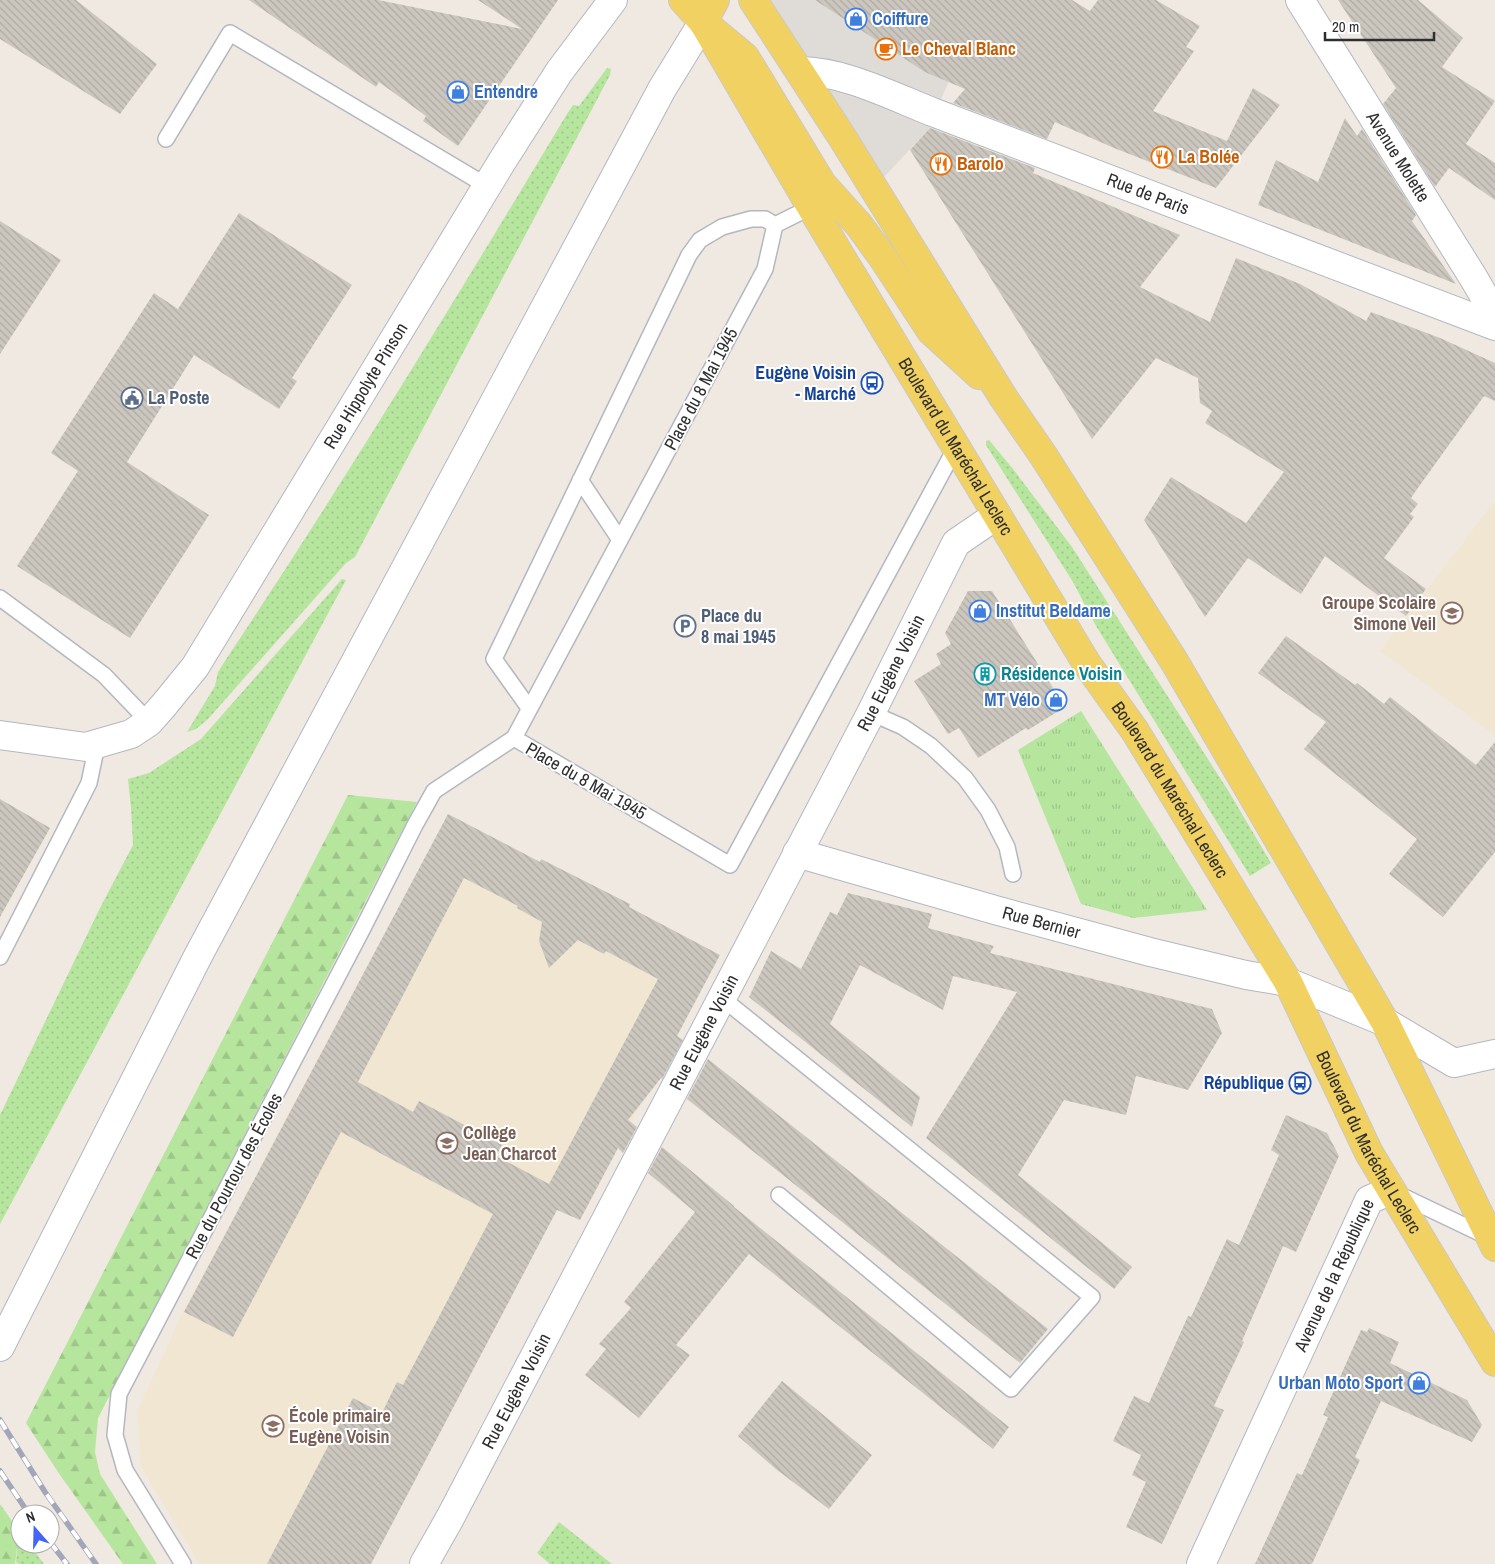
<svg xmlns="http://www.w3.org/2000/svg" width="1495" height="1564" viewBox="0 0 1495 1564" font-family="'Archivo Narrow',sans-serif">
	<defs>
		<pattern id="grass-dots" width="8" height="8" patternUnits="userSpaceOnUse" patternTransform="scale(1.25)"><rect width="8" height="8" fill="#b6e59e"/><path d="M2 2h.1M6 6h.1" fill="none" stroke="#9dc588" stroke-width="1.8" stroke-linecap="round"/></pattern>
		<pattern id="forest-firs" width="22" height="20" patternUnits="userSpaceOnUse" patternTransform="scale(1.25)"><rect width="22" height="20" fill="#b6e59e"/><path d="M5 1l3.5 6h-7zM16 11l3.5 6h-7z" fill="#9dc588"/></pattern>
		<pattern id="park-tufts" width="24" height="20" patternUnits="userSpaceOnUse" patternTransform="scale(1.25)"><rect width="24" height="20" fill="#b6e59e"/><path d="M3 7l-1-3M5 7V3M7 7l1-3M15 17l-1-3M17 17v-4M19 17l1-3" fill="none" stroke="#9dc588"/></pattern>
		<pattern id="building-back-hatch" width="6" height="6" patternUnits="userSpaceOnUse" patternTransform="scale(1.25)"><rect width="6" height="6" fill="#cbc7bf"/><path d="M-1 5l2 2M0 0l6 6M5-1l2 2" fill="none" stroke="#afaba4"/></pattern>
	</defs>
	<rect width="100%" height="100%" fill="#efe9e1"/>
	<!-- education -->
	<path fill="#f0e6d1" d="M1495 501V735L1380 651Z
		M448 814 720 955 580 1220 557 1210 371 1564H200L141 1467 137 1412 183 1312Z"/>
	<!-- grass -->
	<path fill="url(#grass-dots)" d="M607 68 611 69 610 75 355 557 346 563 208 719 196 729 187 732 215 686 218 672 225 661C344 482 456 299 567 114L573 105 579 106Z
		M989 440 1013 469 1072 547 1229 792 1271 863 1250 876 1096 626 1073 582 986 445V441Z
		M342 579 346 580 0 1224V1115L100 908 133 845 131 808 128 779 149 773 201 739Z
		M559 1522 612 1564H550L537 1553Z
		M19 1531 20 1544H29L44 1564H18L16 1562Z"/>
	<!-- forest -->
	<path fill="url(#forest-firs)" d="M348 795 417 802 98 1418 95 1452 100 1474 157 1564H123L58 1472 26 1423Z
		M0 1504 19 1531 15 1564H0Z"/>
	<!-- park -->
	<path fill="url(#park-tufts)" d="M1081 711 1207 910 1133 918 1081 904 1018 750Z"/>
	<!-- plaza -->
	<path fill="#dfdcd8" d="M771 0H816L949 81 928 130 884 177Z"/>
	<!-- building -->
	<path fill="url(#building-back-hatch)" fill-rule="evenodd" d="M0 0H76L157 64 120 114 0 39Z
		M249 0H378L522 29 478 0H558L458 146 423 121 426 116 379 82 376 87Z
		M815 0H1072L1090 11 1098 0H1156L1200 26 1186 47 1194 51 1153 111 1227 141 1253 88 1280 105 1216 188 1114 148 1055 122 1047 139 953 103 965 89 925 72Z
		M1338 0H1418L1463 38 1442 67 1495 101 1466 144 1495 163V200L1449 168 1435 187 1383 104 1396 88Z
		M1345 118 1357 136 1362 129 1416 215 1412 221 1456 284 1258 205 1276 160 1318 182Z
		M930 128 1035 168 1033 173 1180 235 1140 287 1210 322 1236 258 1300 284 1366 321 1371 312 1440 338 1495 363V401L1484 396 1415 492 1411 498 1418 504 1410 514 1414 517 1384 558 1426 589 1406 616 1325 556 1301 594 1248 558 1205 617 1144 520 1171 477 1246 523 1284 472 1205 423 1212 411 1200 403 1198 378 1156 358 1092 439 910 150Z
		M239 213 352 285 292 378 297 381 279 409 194 355 127 462 209 515 130 638 17 566 78 471 51 453 154 293 178 309Z
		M0 221 61 260 0 354Z
		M968 591H992L1065 707 1028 730 1026 728 978 758 959 728 948 734 914 681 941 664 936 654 951 644 945 633Z
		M1286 636 1355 685 1357 683 1384 704 1390 697 1476 765 1495 742V852L1443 917 1389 874 1417 839 1304 749 1326 722 1258 673Z
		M0 799 50 828 0 917Z
		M448 814 540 862 541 859 630 904 629 907 720 955 677 1036 683 1040 662 1079 661 1078 628 1120 637 1127 623 1153 618 1148 580 1220 557 1210 371 1564H267L353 1398 382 1413 397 1382 403 1385 493 1214 341 1132 233 1337 184 1312ZM464 878 518 906 517 908 542 922 539 941 549 968 578 940 604 954 606 951 658 979 549 1184 496 1156 502 1145 470 1128 419 1101 413 1112 358 1082Z
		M848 893 932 914 928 928 994 946 990 953 1212 1009 1222 1033 1188 1090 1136 1076 1126 1115 1064 1100 1018 1175 1132 1267 1114 1289 926 1138 1017 992 953 976 943 1010 860 965 830 1024 920 1097 912 1127 749 997 771 951 801 969 830 912 837 915Z
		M708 1059 1048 1329 1020 1363 687 1099Z
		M1286 1115 1327 1133 1339 1156 1296 1252 1283 1246 1242 1341 1244 1342 1214 1406 1224 1410 1162 1544 1126 1527 1146 1482 1132 1475 1141 1455 1113 1441 1134 1396 1149 1403 1188 1316 1191 1317 1227 1239 1239 1245 1279 1155 1271 1150Z
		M662 1147 734 1206V1207L1009 1427 993 1449 749 1254 676 1345 690 1355 639 1418 585 1375 606 1349 599 1344 631 1308 624 1302 695 1212 648 1173Z
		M1369 1328 1399 1342 1390 1363 1467 1400 1482 1425 1472 1442 1381 1401 1355 1457 1360 1460 1312 1564H1255L1297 1473 1302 1475 1328 1417 1323 1415 1361 1330 1367 1332Z
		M782 1381 872 1455 829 1509 777 1470 738 1436Z"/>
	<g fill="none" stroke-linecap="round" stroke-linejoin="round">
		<!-- lane casing -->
		<g stroke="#b4b7c1" stroke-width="18">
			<path id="lane" d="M166 139 230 33 487 186
				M580 480 620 540
				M0 598 104 675 149 722
				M529 708 494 659 689 255 700 240 722 227 751 219H765L775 225
				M871 713 903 727 931 746 965 778 988 810 1007 847 1013 874
				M514 738 730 865 956 447
				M0 957 89 783 97 745
				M722 998 1092 1297 1011 1389 779 1195
				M1396 1193 1488 1237
				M183 1564 125 1470 115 1435 119 1394 363 928 415 825 434 791 514 738 765 269 775 225 811 207"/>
		</g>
		<!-- street casing -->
		<g stroke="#b4b7c1" stroke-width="30">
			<g id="street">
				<path id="s1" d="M1300 0 1473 277 1495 315"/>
				<path id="s2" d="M0 735 86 747 131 734 149 722 164 705 195 667 501 163 559 72 613 0"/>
				<path id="s3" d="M797 853 995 910 1150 952 1246 975 1288 982 1385 1022 1454 1063 1495 1054"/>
				<path id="s4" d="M424 1564 450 1518 871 713 956 543 997 515"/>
				<path id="s5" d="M1201 1564 1369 1200 1391 1190"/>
			</g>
		</g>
		<!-- secondary casing -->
		<g stroke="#b4b7c1" stroke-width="30">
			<g id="secondary">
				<path id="s6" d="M800 71C844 71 894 97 935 113L1495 326"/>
				<path d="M0 1347 198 956 662 89 703 22"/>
			</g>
		</g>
		<!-- primary casing -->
		<g stroke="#c9c9c9" stroke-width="30">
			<g id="primary">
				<path d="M683 0 703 22 745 57 822 184 859 225 883 258 931 331 979 375"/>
				<path d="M753 0 842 137 1003 397 1043 455 1174 661 1385 1022 1495 1247"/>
				<path id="s7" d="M703 22 811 207 1087 664 1135 731 1288 982 1369 1153 1495 1362"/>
				<path d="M703 22 715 0"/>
			</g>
		</g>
		<!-- lane -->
		<use href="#lane" stroke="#fff" stroke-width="15"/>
		<!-- street -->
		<use href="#street" stroke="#fff" stroke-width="28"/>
		<!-- secondary -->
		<use href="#secondary" stroke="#fff" stroke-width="28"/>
		<!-- primary -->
		<use href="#primary" stroke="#f2d163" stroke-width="28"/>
		<!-- rail casing -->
		<g stroke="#a3a6b8" stroke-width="5.5">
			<path id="rail" d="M0 1420 45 1492 96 1564
				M0 1471 29 1514
				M50 1542 67 1564"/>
		</g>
		<!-- rail -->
		<use href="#rail" stroke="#fff" stroke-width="4" stroke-dasharray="11" stroke-linecap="butt"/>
	</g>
	<!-- icons -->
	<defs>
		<g id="shop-ring" transform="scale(1.125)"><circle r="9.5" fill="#fff" stroke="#3f7fe0" stroke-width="1.5"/><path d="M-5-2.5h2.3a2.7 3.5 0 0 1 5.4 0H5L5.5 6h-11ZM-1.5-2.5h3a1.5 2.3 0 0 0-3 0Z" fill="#3f7fe0"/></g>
		<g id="cafe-ring" transform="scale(1.125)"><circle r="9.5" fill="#fff" stroke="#e8710a" stroke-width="1.5"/><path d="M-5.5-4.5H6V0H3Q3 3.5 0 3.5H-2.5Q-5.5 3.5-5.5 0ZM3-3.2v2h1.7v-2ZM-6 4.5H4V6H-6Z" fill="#e8710a"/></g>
		<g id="restaurant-ring" transform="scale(1.125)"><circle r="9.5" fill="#fff" stroke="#e8710a" stroke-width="1.5"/><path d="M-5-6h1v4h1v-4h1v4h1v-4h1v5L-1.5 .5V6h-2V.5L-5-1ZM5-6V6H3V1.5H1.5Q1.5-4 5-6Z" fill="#e8710a"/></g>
		<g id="bus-ring" transform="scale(1.125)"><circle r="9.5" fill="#fff" stroke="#1a4fb4" stroke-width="1.5"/><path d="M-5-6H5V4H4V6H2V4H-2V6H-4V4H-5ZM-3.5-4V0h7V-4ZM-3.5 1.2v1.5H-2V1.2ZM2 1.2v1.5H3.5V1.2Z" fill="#1a4fb4"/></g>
		<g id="civic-ring" transform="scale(1.125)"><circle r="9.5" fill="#fff" stroke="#5c6f8a" stroke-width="1.5"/><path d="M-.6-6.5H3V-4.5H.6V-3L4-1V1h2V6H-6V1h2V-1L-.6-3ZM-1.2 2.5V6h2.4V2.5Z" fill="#5c6f8a"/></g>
		<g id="school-ring" transform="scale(1.125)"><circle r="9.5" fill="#fff" stroke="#8d6e63" stroke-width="1.5"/><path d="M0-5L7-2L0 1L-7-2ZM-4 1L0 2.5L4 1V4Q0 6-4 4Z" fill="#8d6e63"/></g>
		<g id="parking-ring" transform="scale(1.125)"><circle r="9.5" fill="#fff" stroke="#5c6f8a" stroke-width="1.5"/><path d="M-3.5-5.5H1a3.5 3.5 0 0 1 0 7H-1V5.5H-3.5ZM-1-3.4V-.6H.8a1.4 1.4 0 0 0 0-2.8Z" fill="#5c6f8a"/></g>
		<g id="building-ring" transform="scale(1.125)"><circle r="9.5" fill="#fff" stroke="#0f9aa8" stroke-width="1.5"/><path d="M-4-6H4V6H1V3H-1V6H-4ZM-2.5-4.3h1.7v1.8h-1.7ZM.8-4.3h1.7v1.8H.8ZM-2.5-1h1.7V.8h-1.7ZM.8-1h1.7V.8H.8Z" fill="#0f9aa8"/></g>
	</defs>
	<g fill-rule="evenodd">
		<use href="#shop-ring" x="856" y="19"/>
		<use href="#cafe-ring" x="886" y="49"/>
		<use href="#shop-ring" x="458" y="92"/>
		<use href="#restaurant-ring" x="1162" y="157"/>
		<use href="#restaurant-ring" x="941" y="164"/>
		<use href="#bus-ring" x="872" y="383"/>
		<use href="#civic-ring" x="132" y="398"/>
		<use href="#shop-ring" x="980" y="611"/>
		<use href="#school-ring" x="1452" y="613"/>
		<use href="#parking-ring" x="685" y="626"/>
		<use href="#building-ring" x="985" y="674"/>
		<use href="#shop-ring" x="1056" y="700"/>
		<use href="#bus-ring" x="1300" y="1083"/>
		<use href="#school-ring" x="447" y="1143"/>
		<use href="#shop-ring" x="1419" y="1383"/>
		<use href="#school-ring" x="273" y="1426"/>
	</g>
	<g text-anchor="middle" stroke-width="4" stroke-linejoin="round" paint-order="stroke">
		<!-- shop labels -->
		<g font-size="18" font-weight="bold" fill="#366cbe" stroke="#fff" text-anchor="start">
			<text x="872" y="25">Coiffure</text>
			<text x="474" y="98">Entendre</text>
			<text x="996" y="617">Institut Beldame</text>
			<text x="1040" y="706" text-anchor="end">MT Vélo</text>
			<text x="1403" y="1389" text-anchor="end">Urban Moto Sport</text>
		</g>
		<!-- food labels -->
		<g font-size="18" font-weight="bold" fill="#c56008" stroke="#fff" text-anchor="start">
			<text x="902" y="55">Le Cheval Blanc</text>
			<text x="1178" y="163">La Bolée</text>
			<text x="957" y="170">Barolo</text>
		</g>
		<!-- street labels -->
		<g font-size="18" fill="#2e2e2e" stroke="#fff">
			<text dy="6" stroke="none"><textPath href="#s1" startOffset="185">Avenue Molette</textPath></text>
			<text dy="6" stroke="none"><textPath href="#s6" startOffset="370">Rue de Paris</textPath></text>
			<text dy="6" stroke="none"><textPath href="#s2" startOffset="556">Rue Hippolyte Pinson</textPath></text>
			<text transform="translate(701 389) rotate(-62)" y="6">Place du 8 Mai 1945</text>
			<text dy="6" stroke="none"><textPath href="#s7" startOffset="494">Boulevard du Maréchal Leclerc</textPath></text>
			<text dy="6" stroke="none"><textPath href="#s4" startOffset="1006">Rue Eugène Voisin</textPath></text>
			<text transform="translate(586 781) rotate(30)" y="6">Place du 8 Mai 1945</text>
			<text dy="6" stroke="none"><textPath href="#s7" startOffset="899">Boulevard du Maréchal Leclerc</textPath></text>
			<text dy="6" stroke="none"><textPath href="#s3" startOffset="254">Rue Bernier</textPath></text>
			<text dy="6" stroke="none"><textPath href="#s4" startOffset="601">Rue Eugène Voisin</textPath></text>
			<text dy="6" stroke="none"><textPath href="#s7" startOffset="1304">Boulevard du Maréchal Leclerc</textPath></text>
			<text transform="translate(234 1176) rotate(-62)" y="6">Rue du Pourtour des Écoles</text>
			<text dy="6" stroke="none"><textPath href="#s5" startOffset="318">Avenue de la République</textPath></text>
			<text dy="6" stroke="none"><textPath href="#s4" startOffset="196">Rue Eugène Voisin</textPath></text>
		</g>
		<!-- transit labels -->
		<g font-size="18" font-weight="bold" fill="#164399" stroke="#fff" text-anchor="end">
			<text x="856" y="379">Eugène Voisin<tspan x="856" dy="21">- Marché</tspan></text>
			<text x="1284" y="1089">République</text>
		</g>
		<!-- service labels -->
		<g font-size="18" font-weight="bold" fill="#4e5e75" stroke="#fff" text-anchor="start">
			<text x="148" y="404">La Poste</text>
			<text x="701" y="622">Place du<tspan x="701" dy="21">8 mai 1945</tspan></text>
		</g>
		<!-- education labels -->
		<g font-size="18" font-weight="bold" fill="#785e54" stroke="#fff" text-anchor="start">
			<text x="1436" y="609" text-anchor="end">Groupe Scolaire<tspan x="1436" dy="21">Simone Veil</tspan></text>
			<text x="463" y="1139">Collège<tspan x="463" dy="21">Jean Charcot</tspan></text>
			<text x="289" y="1422">École primaire<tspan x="289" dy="21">Eugène Voisin</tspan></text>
		</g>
		<!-- culture labels -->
		<g font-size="18" font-weight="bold" fill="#0d838f" stroke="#fff" text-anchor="start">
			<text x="1001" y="680">Résidence Voisin</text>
		</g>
	</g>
	<!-- north arrow -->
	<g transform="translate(35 1529) rotate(340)"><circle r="24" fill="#ffffff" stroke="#ababab"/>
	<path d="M0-4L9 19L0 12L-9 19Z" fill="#4264fb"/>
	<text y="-8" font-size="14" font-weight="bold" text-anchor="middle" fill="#2e2e2e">N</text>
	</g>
	<!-- scale -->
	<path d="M1325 32v8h109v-8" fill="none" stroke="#2e2e2e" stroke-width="2.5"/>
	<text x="1332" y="32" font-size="15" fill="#2e2e2e" stroke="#ffffff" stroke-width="4" paint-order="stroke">20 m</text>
</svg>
